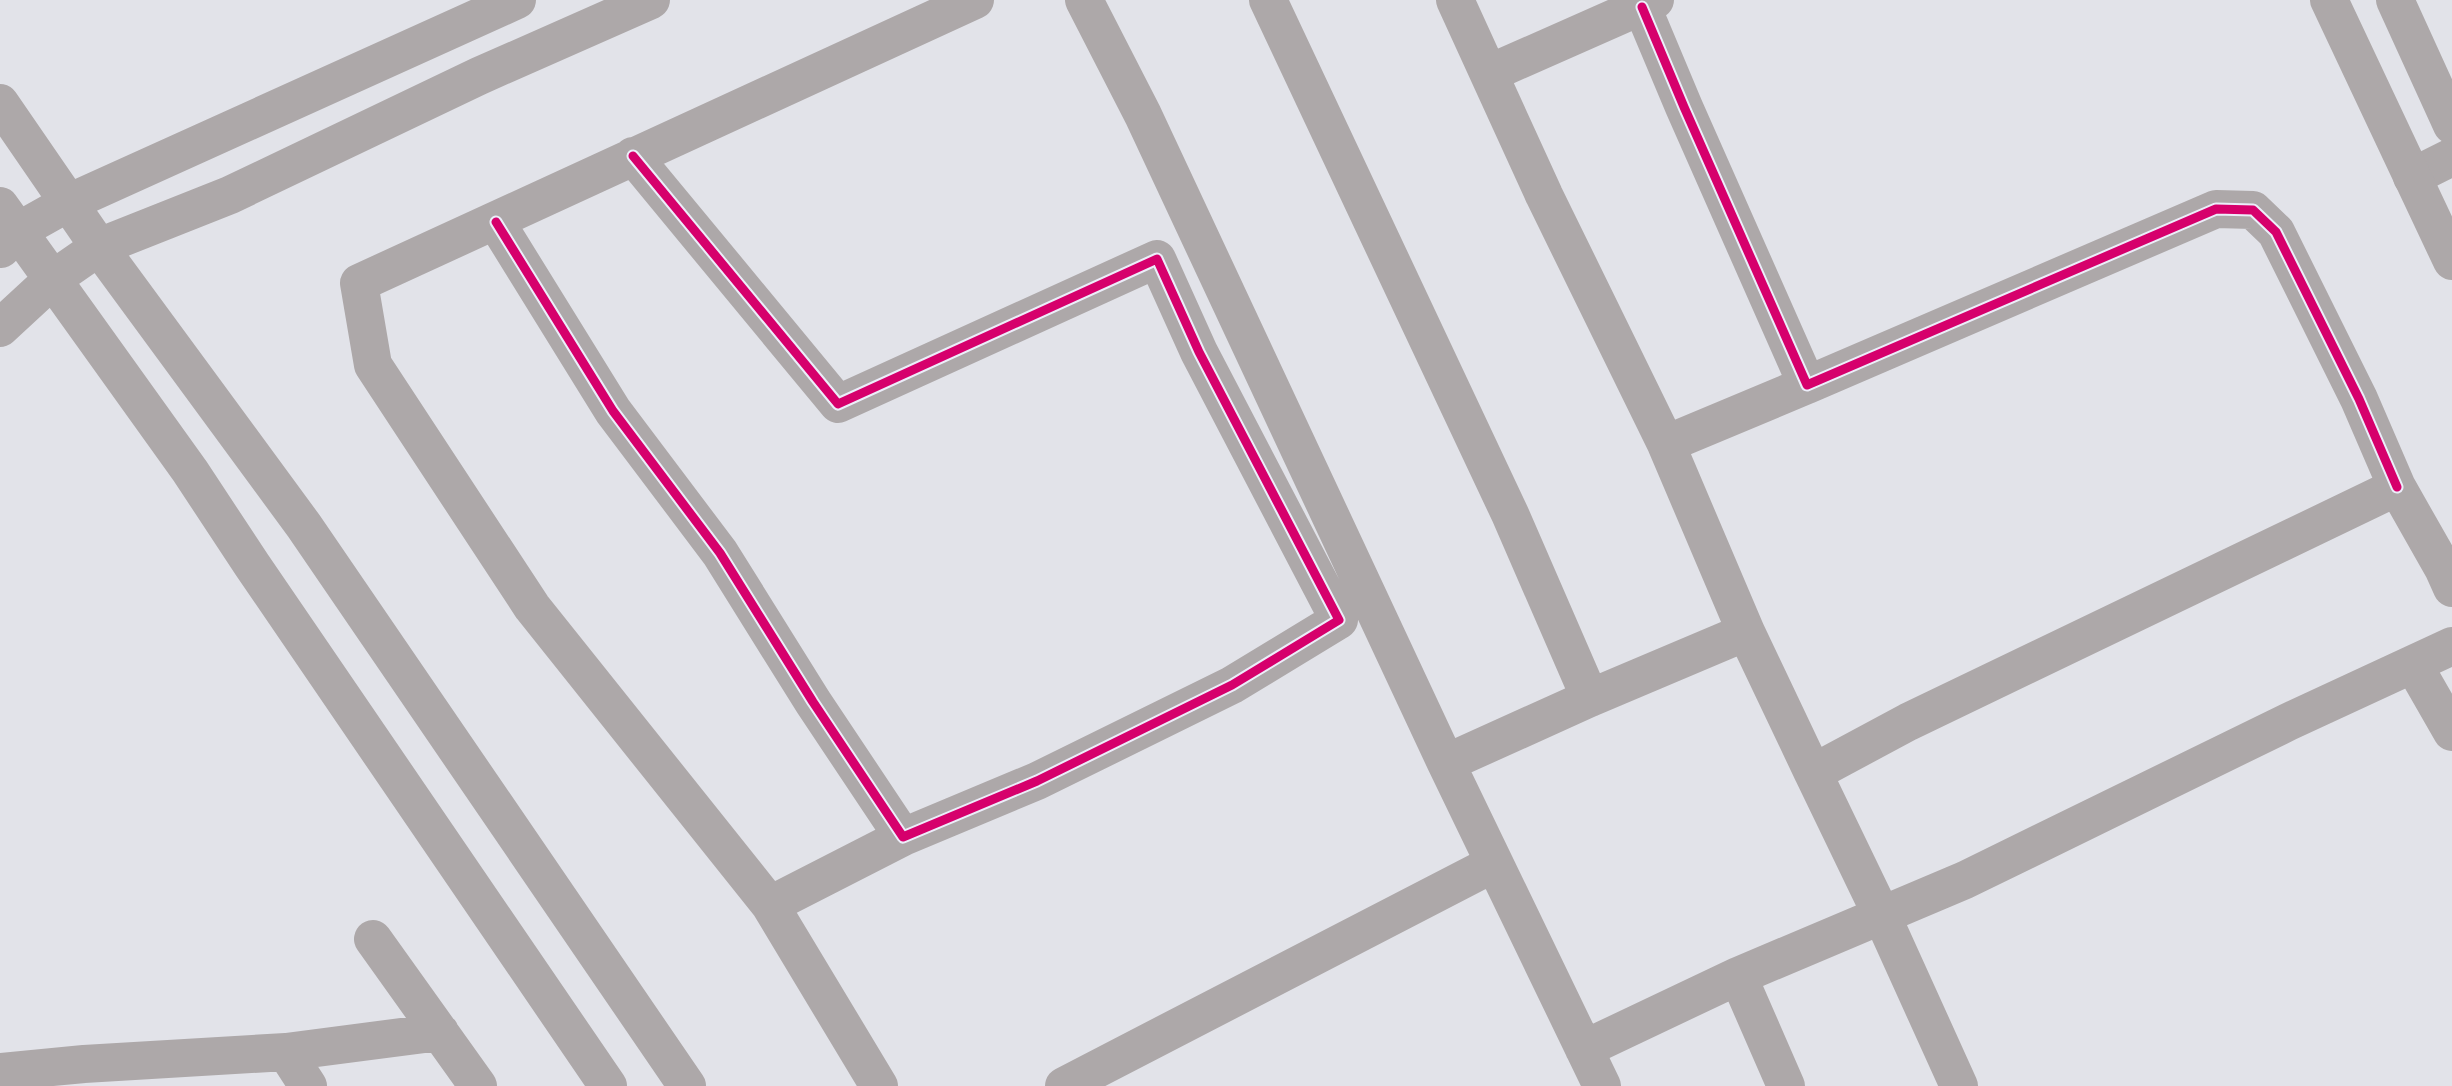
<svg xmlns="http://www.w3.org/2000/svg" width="2452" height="1086" viewBox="0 0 2452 1086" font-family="'Zilla Slab',serif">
	<rect width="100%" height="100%" fill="#e2e3e9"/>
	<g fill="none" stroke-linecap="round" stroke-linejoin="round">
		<!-- minor -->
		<path stroke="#ada8a9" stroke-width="38" d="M1084 0 1143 115 1446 763 1602 1086
			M1268 0 1510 514 1590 698
			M1642 7 1684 107 1807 385 2216 209 2253 210 2276 232 2359 399 2397 487
			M1490 73 1655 0
			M2412 177 2452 157
			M496 222 613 411 720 553 813 702 903 837 1037 781 1232 685 1339 620 1199 352 1157 259 838 404 633 156
			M1666 444 1807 385
			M1746 632 1813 773
			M2413 664 2452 732
			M1446 763 1590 698 1746 632 1666 444 1544 195 1455 0
			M770 905 903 837
			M373 939 478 1086
			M1738 976 1786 1086
			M1584 1049 1738 976 1965 880 2288 722 2452 646
			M286 1052 308 1086
			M0 1072 84 1064 286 1052 440 1032
			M879 1086 770 905 532 607 373 365 359 283 975 0
			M1064 1086 1493 864
			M1959 1086 1882 916 1813 773 1908 722 2397 487 2443 568 2452 588"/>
		<!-- tertiary -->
		<path stroke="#ada8a9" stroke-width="38" d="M2329 0 2452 261
			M2395 0 2452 125
			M0 103 99 247 304 526 687 1086
			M0 206 190 471 252 565 608 1086
			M1 249 18 231 68 203 517 0
			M0 328 53 279 99 247 230 195 479 76 651 0"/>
		<!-- cycleway casing -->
		<g stroke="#eceefa" stroke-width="13">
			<path id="cycleway" d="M1642 7 1684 107 1807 385 2216 209 2253 210 2276 232 2359 399 2397 487
				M496 222 613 411 720 553 813 702 903 837 1037 781 1232 685 1339 620 1199 352 1157 259 838 404 633 156"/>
		</g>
		<!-- cycleway -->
		<use href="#cycleway" stroke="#d6006c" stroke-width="9"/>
	</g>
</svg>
